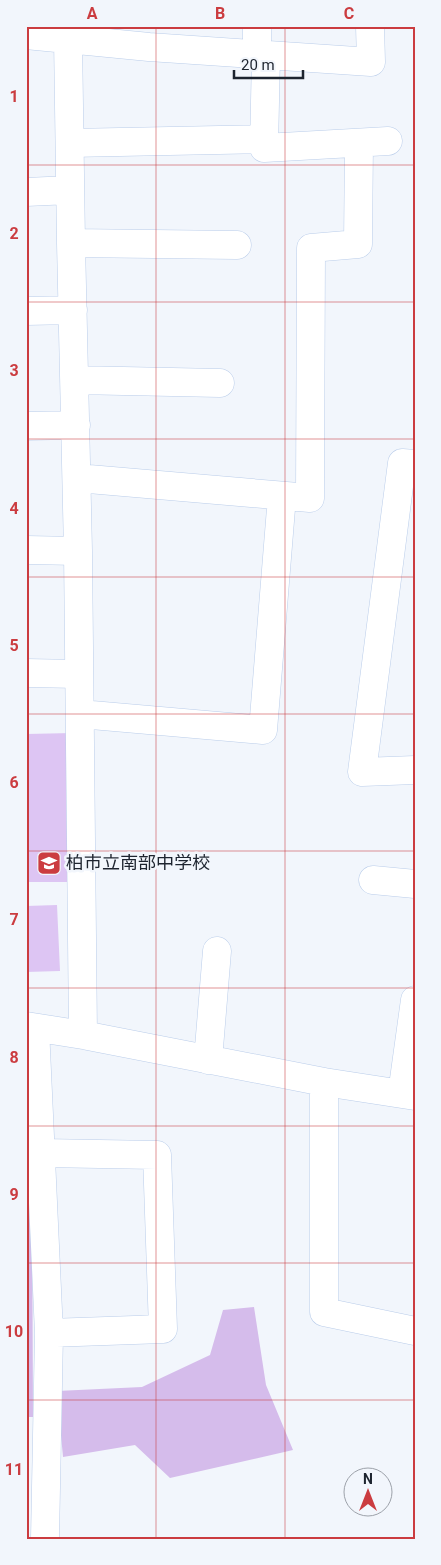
<svg xmlns="http://www.w3.org/2000/svg" width="441" height="1565" viewBox="0 0 441 1565" font-family="Roboto,'Noto Sans JP',sans-serif">
	<rect width="100%" height="100%" fill="#f2f6fc"/>
	<!-- green -->
	<path fill="#ddc5f3" d="M73 733V882H26V734Z
		M57 905 60 971 26 972V906Z"/>
	<!-- forest -->
	<path fill="#d5bceb" d="M26 1115 32 1188 33 1417H26Z
		M254 1307 266 1385 293 1450 170 1478 135 1445 63 1457 57 1391 142 1387 210 1355 223 1310Z"/>
	<g fill="none" stroke-linecap="round" stroke-linejoin="round">
		<!-- minor casing -->
		<g stroke="#bacdea" stroke-width="29">
			<path id="minor" d="M257 26V54
				M26 35 149 47 371 62 370 26
				M68 38 71 243 78 551 83 1035
				M266 55 264 148 388 141
				M70 143 265 139
				M26 192 70 190
				M71 243 237 245
				M26 311 73 310
				M75 380 220 383
				M26 426 76 425
				M415 464 402 463 362 772 415 770
				M77 478 310 498 311 248 358 244 359 143
				M26 550 78 551
				M26 673 79 674
				M80 714 263 730 282 496
				M373 880 415 884
				M26 1026 83 1035 324 1082 415 1096
				M35 1028 49 1333 45 1539
				M208 1060 217 951
				M324 1082V1312L415 1331
				M402 1094 415 1000
				M42 1153 157 1155 163 1329 49 1333"/>
		</g>
		<!-- minor -->
		<use href="#minor" stroke="#fff" stroke-width="28"/>
	</g>
	<!-- grid -->
	<path fill="none" stroke="#cb3c40" stroke-width="1" stroke-opacity="0.55" d="M156 26V1539M285 26V1539M26 165H415M26 302H415M26 439H415M26 577H415M26 714H415M26 851H415M26 988H415M26 1126H415M26 1263H415M26 1400H415"/>
	<!-- icons -->
	<defs>
		<g id="school-square" transform="scale(1.25)"><rect x="-9" y="-9" width="18" height="18" rx="4" fill="#cb3c40" stroke="#f2f6fc"/><path d="M0-5L7-2L0 1L-7-2ZM-4 1L0 2.5L4 1V4Q0 6-4 4Z" fill="#fff"/></g>
	</defs>
	<g fill-rule="evenodd">
		<use href="#school-square" x="49" y="863"/>
	</g>
	<g text-anchor="middle" stroke-width="5" stroke-linejoin="round" paint-order="stroke">
		<!-- poi labels -->
		<g font-size="18" fill="#1d242f" stroke="#f2f6fc" text-anchor="start">
			<text x="66" y="869">柏市立南部中学校</text>
		</g>
	</g>
	<!-- border -->
	<rect width="441" height="1565" fill="none" stroke="#f2f6fc" stroke-width="55"/>
	<!-- north arrow -->
	<g transform="translate(368 1492)"><circle r="24" fill="#f2f6fc" stroke="#9da2aa"/>
	<path d="M0-4L9 19L0 12L-9 19Z" fill="#cb3c40"/>
	<text y="-8" font-size="14" font-weight="bold" text-anchor="middle" fill="#1d242f">N</text>
	</g>
	<!-- scale -->
	<path d="M234 70v8h69v-8" fill="none" stroke="#1d242f" stroke-width="2.5"/>
	<text x="241" y="70" font-size="15" fill="#1d242f" stroke="#f2f6fc" stroke-width="4" paint-order="stroke">20 m</text>
	<rect x="28" y="28" width="386" height="1510" fill="none" stroke="#cb3c40" stroke-width="2"/>
	<g font-size="16" text-anchor="middle" font-weight="bold" fill="#cb3c40">
		<text x="92" y="19">A</text>
		<text x="220" y="19">B</text>
		<text x="349" y="19">C</text>
		<text x="14" y="102">1</text>
		<text x="14" y="239">2</text>
		<text x="14" y="376">3</text>
		<text x="14" y="514">4</text>
		<text x="14" y="651">5</text>
		<text x="14" y="788">6</text>
		<text x="14" y="925">7</text>
		<text x="14" y="1063">8</text>
		<text x="14" y="1200">9</text>
		<text x="14" y="1337">10</text>
		<text x="14" y="1475">11</text>
	</g>
</svg>
